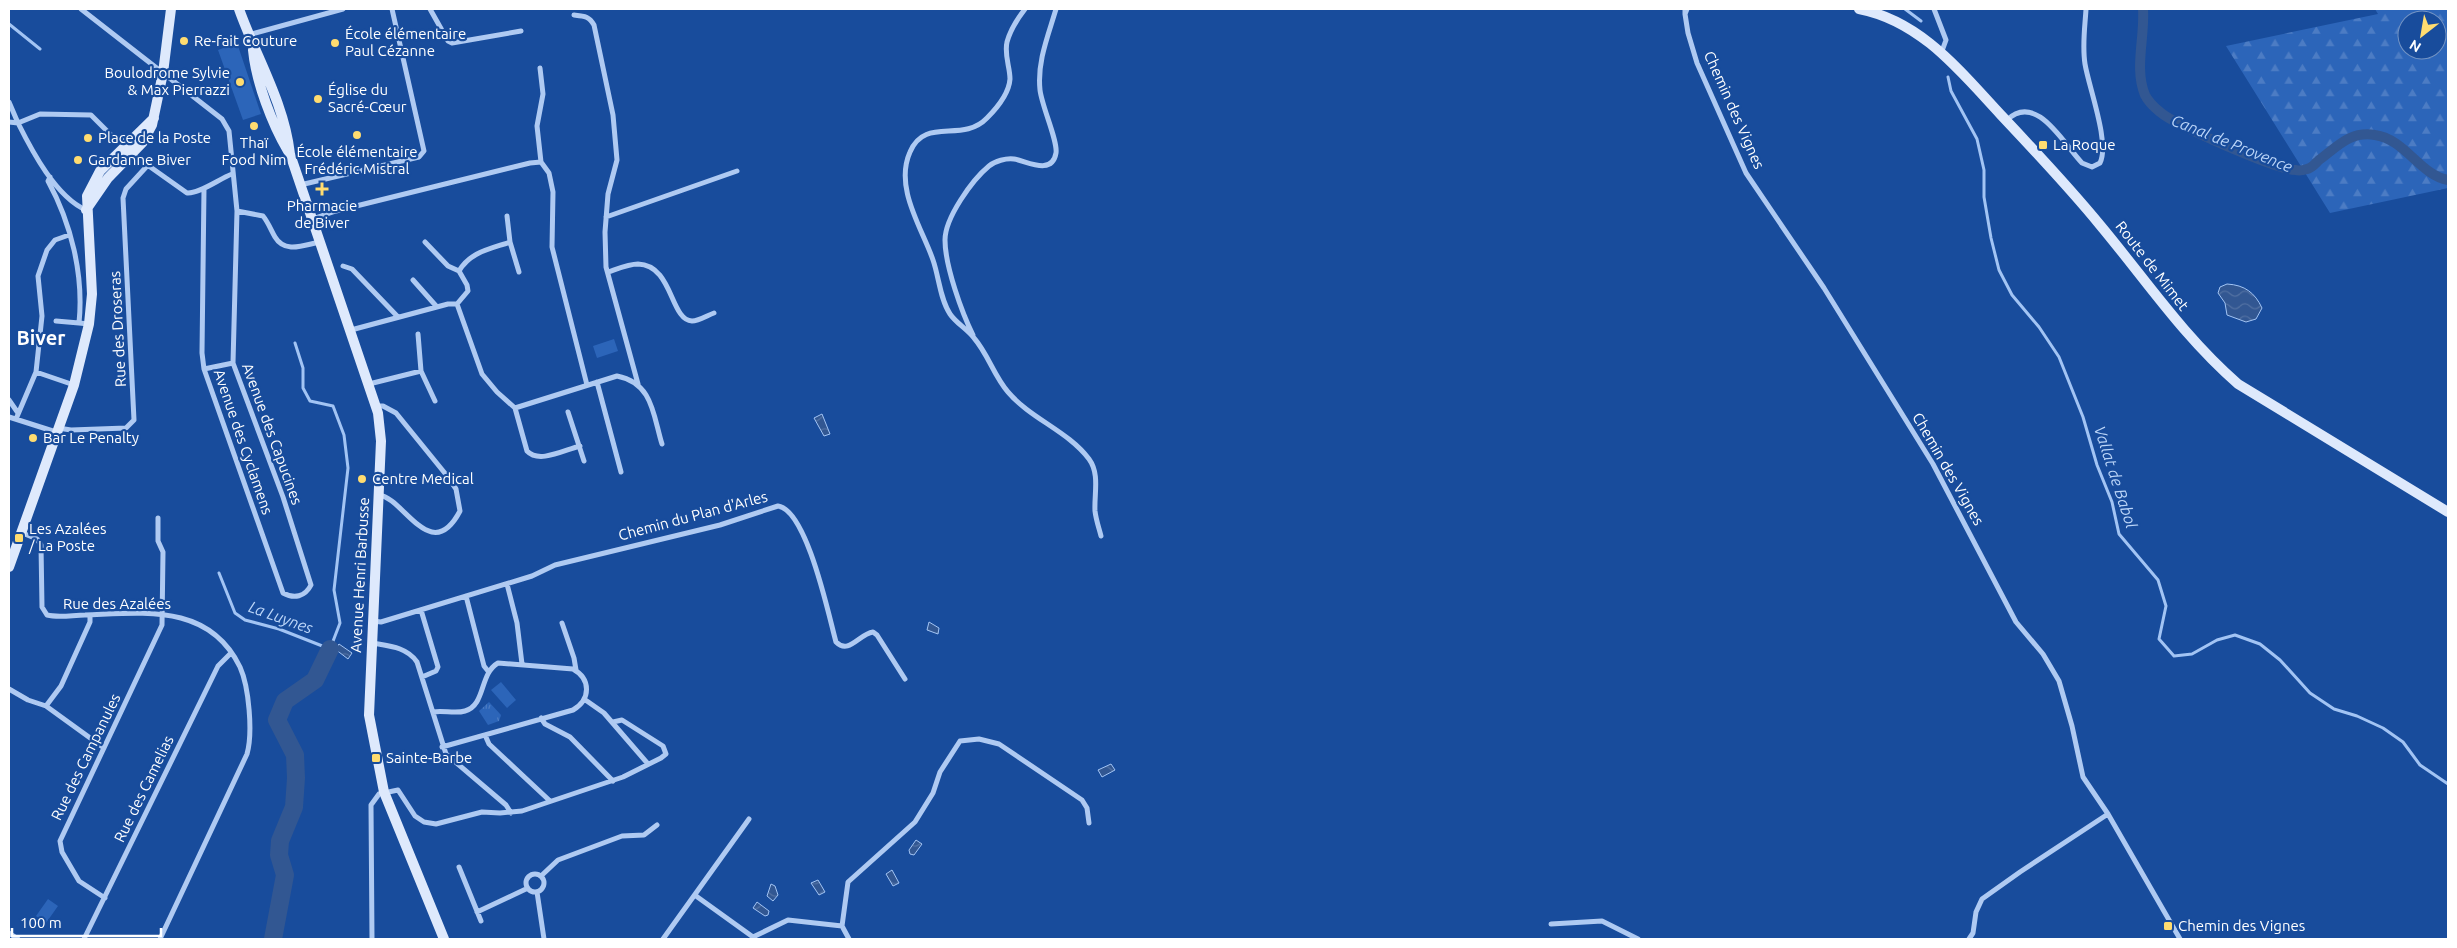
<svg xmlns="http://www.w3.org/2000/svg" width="2457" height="948" viewBox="0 0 2457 948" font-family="Ubuntu,sans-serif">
	<defs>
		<pattern id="grass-tufts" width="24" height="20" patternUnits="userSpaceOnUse" patternTransform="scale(1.25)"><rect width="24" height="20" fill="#2c65b9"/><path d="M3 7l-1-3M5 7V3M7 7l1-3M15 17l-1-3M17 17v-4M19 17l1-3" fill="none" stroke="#4c7cc4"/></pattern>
		<pattern id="forest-firs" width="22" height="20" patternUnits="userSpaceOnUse" patternTransform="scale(1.25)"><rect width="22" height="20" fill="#2c65b9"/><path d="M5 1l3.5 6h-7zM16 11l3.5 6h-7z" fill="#4c7cc4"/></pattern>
		<pattern id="water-waves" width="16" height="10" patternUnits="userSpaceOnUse" patternTransform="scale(1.25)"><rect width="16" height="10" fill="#325792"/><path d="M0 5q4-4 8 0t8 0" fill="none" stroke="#5170a2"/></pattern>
	</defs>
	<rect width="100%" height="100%" fill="#184c9c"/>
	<!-- grass -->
	<path fill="url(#grass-tufts)" d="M489 702 501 715 499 721 488 725 479 711Z"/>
	<!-- forest -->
	<path fill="url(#forest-firs)" fill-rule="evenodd" d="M2375 9H2448V188L2330 213 2226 46 2378 14ZM2407 20H2437V50H2407Z"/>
	<!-- pitch -->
	<path fill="#2c65b9" d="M237 43 261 114 243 120 218 50Z
		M614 339 618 351 597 358 593 346Z
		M501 682 516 700 507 708 491 690Z
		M48 899 58 906 46 923 36 916Z"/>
	<!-- water -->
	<path fill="url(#water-waves)" stroke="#a2c4f4" d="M2227 284C2245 285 2255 293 2262 308L2256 319 2246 322 2227 315 2225 303 2218 293 2220 287Z
		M822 414 830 434 824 436 814 418Z
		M929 622 939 628 938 634 927 630Z
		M339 644 352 653 348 659 335 649Z
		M1111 764 1115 770 1102 777 1098 770Z
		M916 840 922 844 914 855 910 854 909 850Z
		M892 870 899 883 893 886 886 874Z
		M818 880 825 892 819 895 811 883Z
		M771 884 775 886 778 895 773 901 767 896Z
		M757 902 769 911 768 915 765 916 753 908Z"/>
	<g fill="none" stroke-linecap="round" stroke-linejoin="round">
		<!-- stream -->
		<path stroke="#a2c4f4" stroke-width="3" d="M1905 9 1921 21
			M9 24 40 49
			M1948 77 1951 91 1977 139 1984 170V197L1991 238 1999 270 2012 295 2039 327 2059 357 2083 417 2097 465 2112 502 2119 534 2158 580 2166 606 2159 639 2174 656 2192 654 2217 640 2235 635 2260 644 2280 660 2310 693 2334 709 2357 716 2383 728 2403 742 2420 765 2448 784
			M219 573 235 613 245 620 279 629 330 649 340 623 334 590 348 468 344 435 333 406 310 401 303 388V368L295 343"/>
		<!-- canal -->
		<path stroke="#325792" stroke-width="10" d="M2143 9C2145 38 2134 68 2145 95 2148 101 2155 108 2160 112 2175 125 2277 170 2296 170 2299 171 2304 170 2307 169 2312 168 2315 164 2319 160 2338 146 2350 131 2375 135 2405 139 2420 175 2448 180"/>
		<!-- river -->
		<path stroke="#325792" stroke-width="18" d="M273 939 285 875 279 855 280 841 294 807 296 778 295 755 277 720 285 701 315 680 330 649"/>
		<!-- street -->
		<path stroke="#afcaf2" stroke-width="5" d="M81 9 222 119 229 131 237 211 233 363 283 497 311 585C305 597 294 599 283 593L204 369 202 353 204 189
			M430 9 448 41 452 43 521 31
			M1025 9C1018 18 1010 31 1007 42 1004 55 1010 67 1010 79 1009 93 997 108 987 118 962 144 925 116 910 152 894 188 922 228 933 260 939 277 940 299 950 314 956 323 967 329 974 338 988 354 994 376 1008 392 1031 419 1068 431 1089 459 1100 474 1094 494 1095 511 1096 520 1099 528 1101 536
			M1685 9V14L1687 9
			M1934 9 1946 40 1942 51
			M1685 14 1688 33 1697 63 1746 173 1824 288 1933 464 2016 622 2043 654 2059 681 2072 726 2083 777 2108 814 2180 939
			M574 15C584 16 589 16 594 25L613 115 617 160 608 194 605 232 606 267 638 384
			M248 35 343 9
			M540 68 543 94 537 126 541 162
			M9 102 18 123 40 114 91 115 114 138 127 142
			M2007 120C2036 92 2063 143 2082 163L2092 167 2100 163C2110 143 2089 88 2085 64 2082 45 2085 27 2086 9
			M9 122 18 123C32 151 56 197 86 210
			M132 154 187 193C199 194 219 179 232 174
			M50 177 48 181C71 223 84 275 79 323L89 324
			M300 185 419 157 424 151 392 9
			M237 211 263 216C268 222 271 230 275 237 285 254 304 245 320 242
			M606 217 737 171
			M312 219 336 211 530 163 541 162 549 173 553 192 552 247 587 385
			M425 242 448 266 459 271
			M510 242 519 272
			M343 266 352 269 398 317
			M608 272C617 269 629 264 638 264 673 265 670 320 692 321 699 321 708 315 714 313
			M413 280 437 307
			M457 304 468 291 467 285 459 271C470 252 490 249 510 242L507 216
			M56 321 79 323
			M351 330 448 304H457L482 374 497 392 515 408 617 376C653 383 653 415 662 444
			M418 334 421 371 435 401
			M973 335C962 313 945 266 945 240 945 218 972 180 989 166 995 161 1006 158 1014 159 1027 161 1052 176 1056 153 1058 141 1042 107 1040 90 1037 62 1048 36 1056 9
			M204 369 233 363
			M36 372 74 385
			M597 382 621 472
			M369 384 421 371
			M9 400 18 413
			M376 406H383L396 413 448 477 456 489 460 511C431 566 404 498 379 495
			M515 408 527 451C539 464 564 450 580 446
			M568 412 584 461
			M9 417 56 432
			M16 419 36 372 42 316 38 276 47 250 55 240 69 235
			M58 428 71 430 126 428 134 420 123 198 126 189 148 165
			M20 532 37 539 41 545 42 607 47 615C59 618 73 615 85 615 144 613 209 603 240 667 249 687 253 733 247 754L160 939
			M507 584 517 623 522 664
			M466 596 484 666 488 671
			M421 610 438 667 436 671 422 677
			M373 621 381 622 532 576 555 565 720 525 778 506C807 510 829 617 836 642 849 655 859 634 873 632L877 635 905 679
			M562 623 574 658 576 670
			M372 643C389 646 407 647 417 662L446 754 506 805 511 813
			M9 689 28 700 46 706 104 748
			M584 699 604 713 648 764
			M46 706 61 686 90 622V615
			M433 712C443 710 455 714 465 711 486 705 479 674 498 663L573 669C591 679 591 699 573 710L442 747
			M541 718 545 724 570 737 613 781
			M485 735 489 744 550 801
			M459 867 481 921
			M526 883a9 9 0 1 1 18 0a9 9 0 1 1-18 0Z
			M541 876 558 860 622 836 644 835 657 825
			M537 892 544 939
			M696 896 753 937 788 920 842 926 849 939
			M105 898 79 881 62 852 60 841 162 625 163 552 158 541V518
			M477 912 528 888
			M1551 924 1602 921 1638 939
			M842 926 848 882 915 822 933 793 940 772 960 741 979 739 999 744 1082 800 1087 808 1089 823
			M9 933 18 939
			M84 939 218 666 231 653
			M372 939 371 805 379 794 398 790 415 816 424 822 436 824 482 812 500 813 522 811 623 777 661 758 666 754 663 746 622 720 613 722
			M663 939 749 819
			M1969 939 1973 933 1976 912 1982 899 2020 872 2108 814"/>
		<!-- secondary -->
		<path stroke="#dee9fc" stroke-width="10" d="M239 9C256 57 284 102 290 154L378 413 381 441 369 715 384 792 444 939
			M1859 9C1921 21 1960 71 2001 115 2035 151 2069 187 2100 225 2146 280 2183 336 2238 384L2448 512
			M253 50C256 82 272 124 288 151
			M86 210 108 178 143 142 152 125 163 73 171 9
			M9 567 74 385 89 324 92 294 87 196 100 171 154 118"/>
	</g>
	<!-- markers -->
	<g fill="#ffdc70" stroke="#184c9c" stroke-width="2">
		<circle cx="184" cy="41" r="5"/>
		<circle cx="335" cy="43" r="5"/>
		<circle cx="240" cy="82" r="5"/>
		<circle cx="318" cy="99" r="5"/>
		<circle cx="254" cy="126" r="5"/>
		<circle cx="357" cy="135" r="5"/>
		<circle cx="88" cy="138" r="5"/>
		<rect x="2038" y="140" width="10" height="10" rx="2.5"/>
		<circle cx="78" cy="160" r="5"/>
		<path d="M319.5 181.5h5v5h5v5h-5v5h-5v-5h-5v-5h5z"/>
		<circle cx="33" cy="438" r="5"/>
		<circle cx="362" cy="479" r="5"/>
		<rect x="14" y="533" width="10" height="10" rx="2.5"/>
		<rect x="371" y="753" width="10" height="10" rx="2.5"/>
		<rect x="2163" y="921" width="10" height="10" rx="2.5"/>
	</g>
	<g text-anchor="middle" stroke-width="4.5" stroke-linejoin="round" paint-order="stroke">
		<!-- poi labels -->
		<g font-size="15" fill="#fff" stroke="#184c9c" text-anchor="start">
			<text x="345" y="39">École élémentaire<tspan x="345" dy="17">Paul Cézanne</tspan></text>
			<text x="194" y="46">Re-fait Couture</text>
			<text x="230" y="78" text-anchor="end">Boulodrome Sylvie<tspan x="230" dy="17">&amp; Max Pierrazzi</tspan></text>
			<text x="328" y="95">Église du<tspan x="328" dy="17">Sacré-Cœur</tspan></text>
			<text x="98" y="143">Place de la Poste</text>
			<text x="254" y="148" text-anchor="middle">Thaï<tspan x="254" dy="17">Food Nim</tspan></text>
			<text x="2053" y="150">La Roque</text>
			<text x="357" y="157" text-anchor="middle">École élémentaire<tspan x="357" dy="17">Frédéric Mistral</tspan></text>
			<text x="88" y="165">Gardanne Biver</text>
			<text x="322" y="211" text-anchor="middle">Pharmacie<tspan x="322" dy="17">de Biver</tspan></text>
			<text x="43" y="443">Bar Le Penalty</text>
			<text x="372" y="484">Centre Medical</text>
			<text x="29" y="534">Les Azalées<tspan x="29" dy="17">/ La Poste</tspan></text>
			<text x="386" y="763">Sainte-Barbe</text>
			<text x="2178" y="931">Chemin des Vignes</text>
		</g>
		<!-- street labels -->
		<g font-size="15" fill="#fff" stroke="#184c9c">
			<text transform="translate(1734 110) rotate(66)" y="5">Chemin des Vignes</text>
			<text transform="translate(2152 266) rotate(52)" y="5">Route de Mimet</text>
			<text transform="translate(118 329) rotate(-93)" y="5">Rue des Droseras</text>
			<text transform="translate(272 434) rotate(70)" y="5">Avenue des Capucines</text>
			<text transform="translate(243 442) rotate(71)" y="5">Avenue des Cyclamens</text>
			<text transform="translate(1948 469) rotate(60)" y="5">Chemin des Vignes</text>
			<text transform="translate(693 516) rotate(-15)" y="5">Chemin du Plan d'Arles</text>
			<text transform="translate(360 575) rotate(-87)" y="5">Avenue Henri Barbusse</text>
			<text x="117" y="609">Rue des Azalées</text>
			<text transform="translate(86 757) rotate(-64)" y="5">Rue des Campanules</text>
			<text transform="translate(144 789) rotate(-64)" y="5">Rue des Camelias</text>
		</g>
		<!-- water labels -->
		<g font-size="16" font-style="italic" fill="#bbd5f8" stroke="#184c9c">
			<text transform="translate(2232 143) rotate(22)" y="6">Canal de Provence</text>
			<text transform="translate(2116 477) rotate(72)" y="6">Vallat de Babol</text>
			<text transform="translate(281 617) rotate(20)" y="6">La Luynes</text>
		</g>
		<!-- district labels -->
		<g font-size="20" font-weight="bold" fill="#fff" stroke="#184c9c">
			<text x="41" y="345">Biver</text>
		</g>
	</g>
	<!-- border -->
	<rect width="2457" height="948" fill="none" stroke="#ffffff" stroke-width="20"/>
	<!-- north arrow -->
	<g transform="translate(2422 35) rotate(211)"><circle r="24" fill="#184c9c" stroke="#7494c4"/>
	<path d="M0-4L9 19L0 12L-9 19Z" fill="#ffdc70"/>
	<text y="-8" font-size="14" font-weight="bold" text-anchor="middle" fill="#ffffff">N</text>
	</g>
	<!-- scale -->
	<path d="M12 928v8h149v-8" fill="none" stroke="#ffffff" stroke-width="2.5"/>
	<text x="20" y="928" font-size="15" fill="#ffffff" stroke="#184c9c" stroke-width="4" paint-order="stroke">100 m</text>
</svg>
